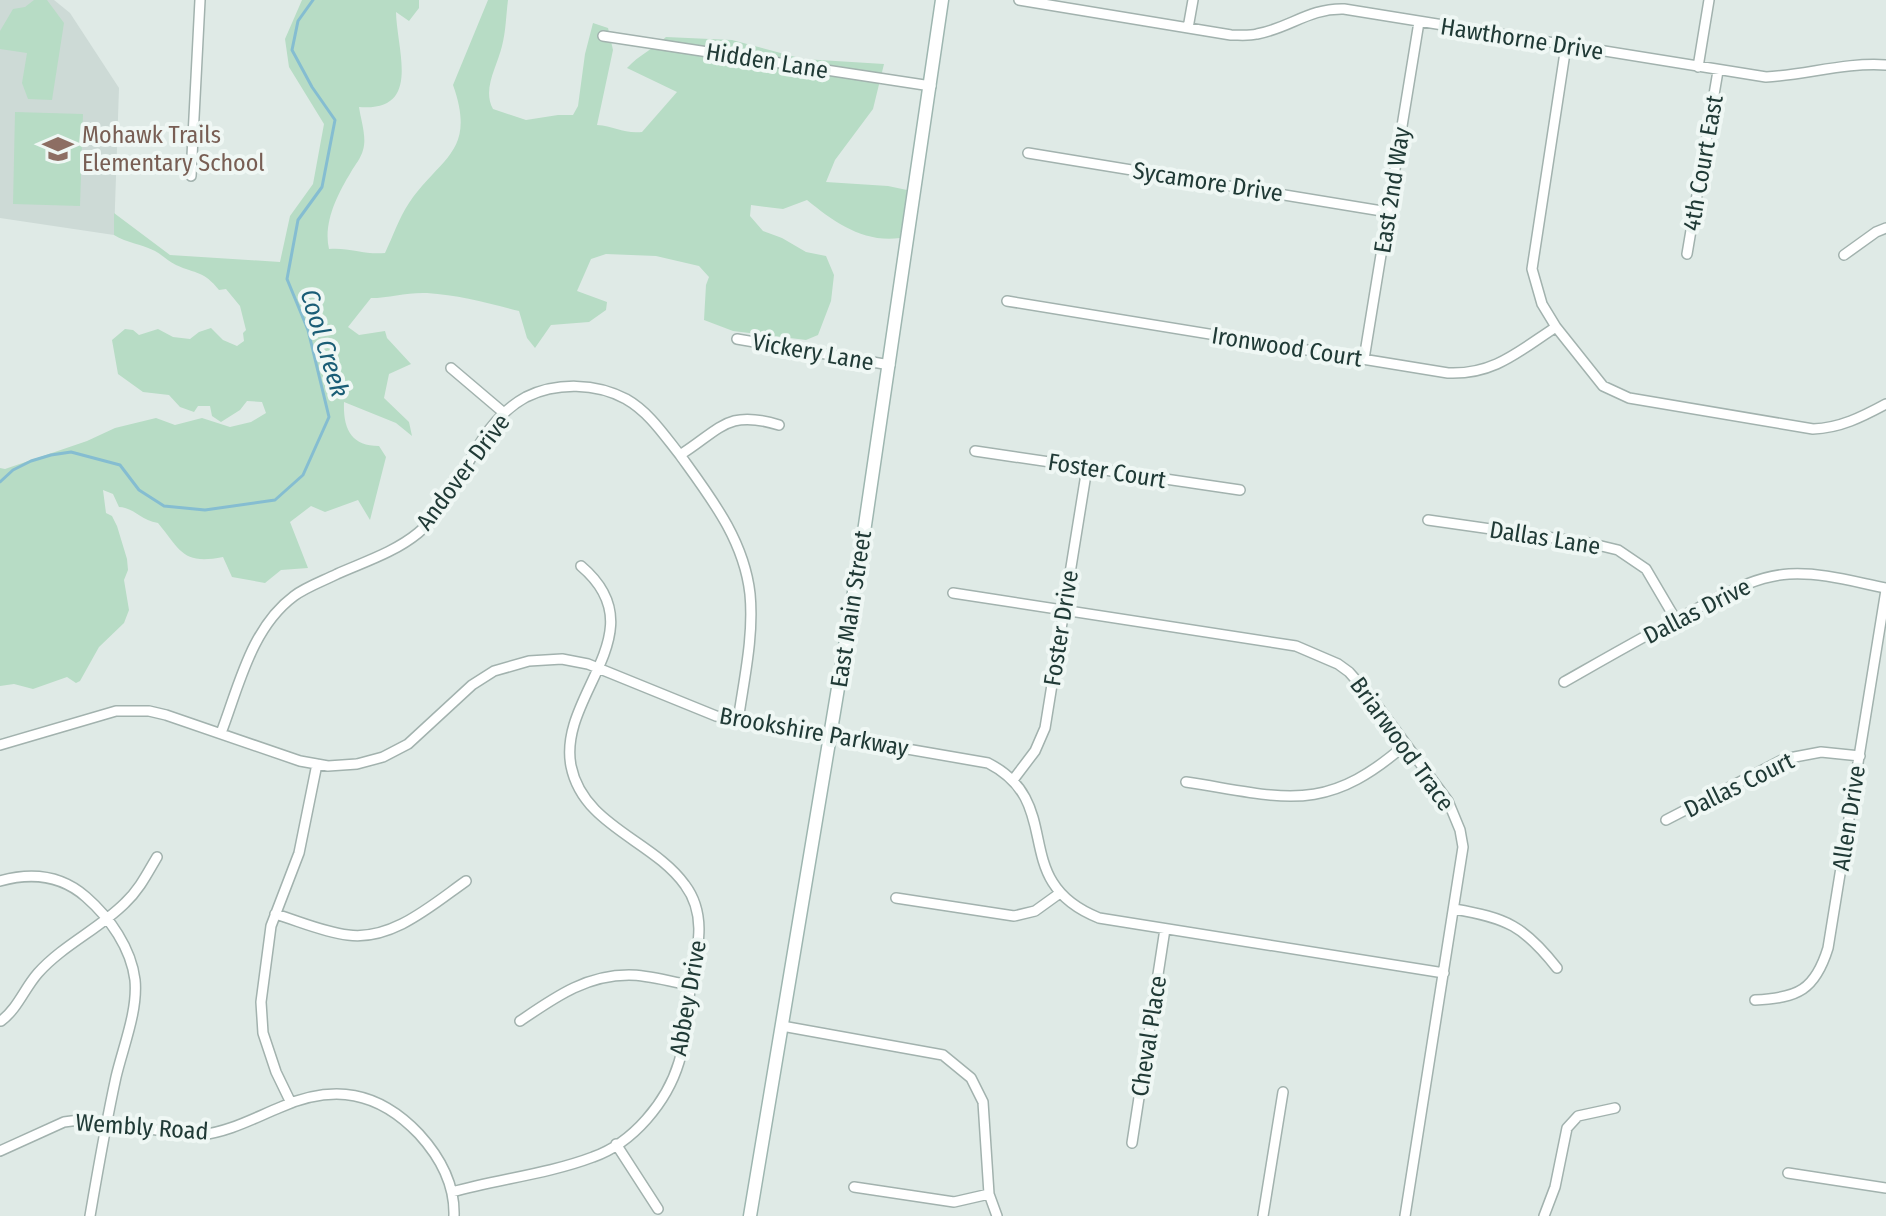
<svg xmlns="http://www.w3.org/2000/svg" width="1886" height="1216" viewBox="0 0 1886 1216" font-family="'Fira Sans Condensed',sans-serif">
	<rect width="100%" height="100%" fill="#dfeae6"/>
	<!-- built -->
	<path fill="#cddad6" d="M0 0H54L70 13 119 88 114 235 0 218Z"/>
	<!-- green -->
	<path fill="#b7dcc5" d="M34 0H47L64 23 52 100 28 99 22 83 27 53 0 49V31L13 9 25 7Z
		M302 0H419V8L409 21 396 12C397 52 422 112 359 107 361 121 367 137 363 150 361 158 355 165 351 172 337 195 323 223 329 249 348 247 365 255 385 253 393 236 399 218 409 203 440 157 477 153 453 85L488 0H508C506 15 506 31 502 46 497 67 482 89 493 109L526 120 558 115H573L578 106 585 54 593 23 608 28 613 50 597 125C614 126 624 134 642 132L677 92 627 68C639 55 653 49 666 37L732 40 803 59 884 64 873 109 835 160 826 182 888 186 907 190 900 238C863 243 834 222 807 200L783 209 751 205 750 216 763 231 782 238 806 252 826 256 834 275 831 301 818 335 806 340 733 331 704 320 706 285 709 277 699 266 656 256 606 254 591 259 577 291 607 302 606 310 589 322 551 325 535 348 527 338 519 311C488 303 458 295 427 293 408 292 389 298 371 298L348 327 359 335 385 331 387 338 411 364 389 374 384 398 409 422 412 436 396 423 344 402C343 429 351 446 379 446L386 457 370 520 358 500 325 512 311 506 290 522 308 568 281 570 265 583 232 577 223 557C183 565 181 551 158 523 140 520 135 508 119 507L113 494 103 490 106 513 112 516 117 526 127 559 128 570 124 580 129 610 124 623 99 647 80 681 76 683 67 677 33 689 14 684 0 686V468L5 469 87 441 115 428 156 418 175 425 202 418 230 427 251 422 266 413 262 402 247 401 240 410 221 422 212 416 210 406H198L194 412 180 407 169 395 143 392 118 374 112 340 125 329 133 330 139 335 158 329 173 337 190 339 199 332 211 328 223 340 237 346 244 341 243 333 246 330 240 306 226 289 219 290C204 271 196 274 176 265 168 261 162 255 155 251 142 244 127 243 114 235V213L170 255 280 262 290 216 313 184 324 124 289 67 285 39Z
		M15 112 83 114 80 206 13 204Z"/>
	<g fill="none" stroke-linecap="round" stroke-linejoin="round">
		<!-- stream -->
		<path stroke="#85bdd1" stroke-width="3" d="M0 482 13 470 31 461 51 455 71 452 120 465 139 490 164 506 205 510 275 500 303 475 329 417 308 330 287 279 298 220 322 187 335 120 312 87 292 50 298 21 313 0"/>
		<!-- minor casing -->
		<g stroke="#a2b2ae" stroke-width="12">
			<path id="minor" d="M1019 0 1231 35C1240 35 1249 36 1257 34 1290 28 1309 8 1344 9L1766 77C1806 75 1846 62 1886 65
				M1188 28 1193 0
				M603 36 931 86
				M1566 46 1532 269 1542 304 1556 327 1603 386 1629 398 1813 429C1840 428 1862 417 1886 404
				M1698 67 1709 0
				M1028 153 1388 212
				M191 176 200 0
				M1687 254 1718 71
				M1844 255 1876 232 1886 228
				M1007 301 1448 373C1494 375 1519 351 1556 327
				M737 339 890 365
				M1364 359 1419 22
				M451 368 504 413
				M975 451 1240 490
				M680 455C721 429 727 409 779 425
				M1428 520 1589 543 1618 550 1646 569 1676 620
				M953 593 1296 646 1338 664 1349 672 1371 697 1448 801 1460 830 1463 847 1405 1216
				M1564 682C1608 657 1653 631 1698 608 1727 593 1756 576 1789 574 1821 572 1855 582 1886 588
				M221 733C239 686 251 628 294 596 306 587 323 581 337 574 364 562 395 552 418 533 463 496 472 426 526 397 557 382 596 383 626 399 649 412 664 435 680 455 711 498 744 540 750 594 754 636 744 679 738 721
				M0 745 116 711H149L166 715 300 761 328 766 357 764 383 757 408 744 472 685 494 671 529 661 562 659 588 664 716 716 988 763C1068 804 1006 881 1099 918L1444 973
				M1013 780 1035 751 1045 728 1087 468
				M1186 782C1284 797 1324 816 1406 744
				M1666 820 1784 759 1821 752 1860 756
				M0 881C32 872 61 875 86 897 110 918 131 948 135 980 138 1011 123 1047 116 1077 106 1123 98 1169 90 1216
				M896 898 1014 916 1035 911 1060 893
				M1454 909C1507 918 1524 926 1557 968
				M275 914C299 921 323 932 348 935 392 941 432 905 466 881
				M1755 1000C1798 998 1815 990 1828 948L1886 590
				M1 1021C18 1008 24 989 38 973 63 945 99 929 125 903 139 890 147 874 157 857
				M520 1021C554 998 585 975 629 975 649 975 671 982 691 985
				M782 1026 943 1055 971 1078 983 1102 989 1194 997 1216
				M291 1103 276 1072 263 1033 261 1002 271 926 299 853 317 764
				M1132 1143 1165 929
				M616 1144 658 1209
				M0 1151 64 1122 79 1120C107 1123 135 1127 164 1131 176 1133 188 1136 200 1135 229 1132 254 1118 281 1107 334 1084 378 1091 419 1134 440 1157 455 1185 454 1216
				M1788 1173 1886 1188
				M854 1187 954 1202 989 1194
				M452 1192C498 1179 548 1174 593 1157 633 1143 667 1102 679 1062 686 1039 687 1013 690 990 696 955 709 917 685 885 653 840 583 826 571 766 557 695 659 632 581 566
				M1263 1216 1283 1092
				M1544 1216 1555 1187 1567 1128 1578 1116 1615 1108"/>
		</g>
		<!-- secondary casing -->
		<g stroke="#9eb6b0" stroke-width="15">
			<path id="secondary" d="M750 1216 864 532 942 0"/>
		</g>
		<!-- minor -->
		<use href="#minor" stroke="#fff" stroke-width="9"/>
		<!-- secondary -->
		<use href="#secondary" stroke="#fff" stroke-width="12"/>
	</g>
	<!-- icons -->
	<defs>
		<g id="school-bare" transform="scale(2.4)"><path d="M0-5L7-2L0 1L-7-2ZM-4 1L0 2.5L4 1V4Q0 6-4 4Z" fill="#8d6e63" stroke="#eff7f4" stroke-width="2.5" paint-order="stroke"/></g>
	</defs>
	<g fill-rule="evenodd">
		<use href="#school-bare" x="58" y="149"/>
	</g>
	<g text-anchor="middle" stroke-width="8" stroke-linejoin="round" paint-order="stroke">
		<!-- street labels -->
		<g font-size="24" fill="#203a36" stroke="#eff7f4">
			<text transform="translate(1522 39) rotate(9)" y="8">Hawthorne Drive</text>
			<text transform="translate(767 61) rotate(9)" y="8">Hidden Lane</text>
			<text transform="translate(1703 163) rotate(-80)" y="8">4th Court East</text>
			<text transform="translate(1208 182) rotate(9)" y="8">Sycamore Drive</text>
			<text transform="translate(1392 190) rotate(-81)" y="8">East 2nd Way</text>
			<text transform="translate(1287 347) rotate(9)" y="8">Ironwood Court</text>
			<text transform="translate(813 352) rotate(10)" y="8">Vickery Lane</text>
			<text transform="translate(1107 471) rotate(9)" y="8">Foster Court</text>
			<text transform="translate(463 472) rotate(-53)" y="8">Andover Drive</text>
			<text transform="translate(1545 538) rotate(9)" y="8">Dallas Lane</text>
			<text transform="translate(851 609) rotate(-81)" y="8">East Main Street</text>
			<text transform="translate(1697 611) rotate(-27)" y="8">Dallas Drive</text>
			<text transform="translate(1061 628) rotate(-81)" y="8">Foster Drive</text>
			<text transform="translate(814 732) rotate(10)" y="8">Brookshire Parkway</text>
			<text transform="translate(1402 744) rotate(54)" y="8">Briarwood Trace</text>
			<text transform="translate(1739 785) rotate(-26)" y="8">Dallas Court</text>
			<text transform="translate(1849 818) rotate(-81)" y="8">Allen Drive</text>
			<text transform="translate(688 998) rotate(-80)" y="8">Abbey Drive</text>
			<text transform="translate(1149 1036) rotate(-81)" y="8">Cheval Place</text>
			<text transform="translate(142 1127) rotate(4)" y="8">Wembly Road</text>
		</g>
		<!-- education labels -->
		<g font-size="24" fill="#785e54" stroke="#eff7f4" text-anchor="start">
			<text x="82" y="143">Mohawk Trails<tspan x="82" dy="28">Elementary School</tspan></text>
		</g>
		<!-- water labels -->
		<g font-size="26" font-style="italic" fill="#1a5d76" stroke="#eff7f4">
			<text transform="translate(325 343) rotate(73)" y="9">Cool Creek</text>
		</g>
	</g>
</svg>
